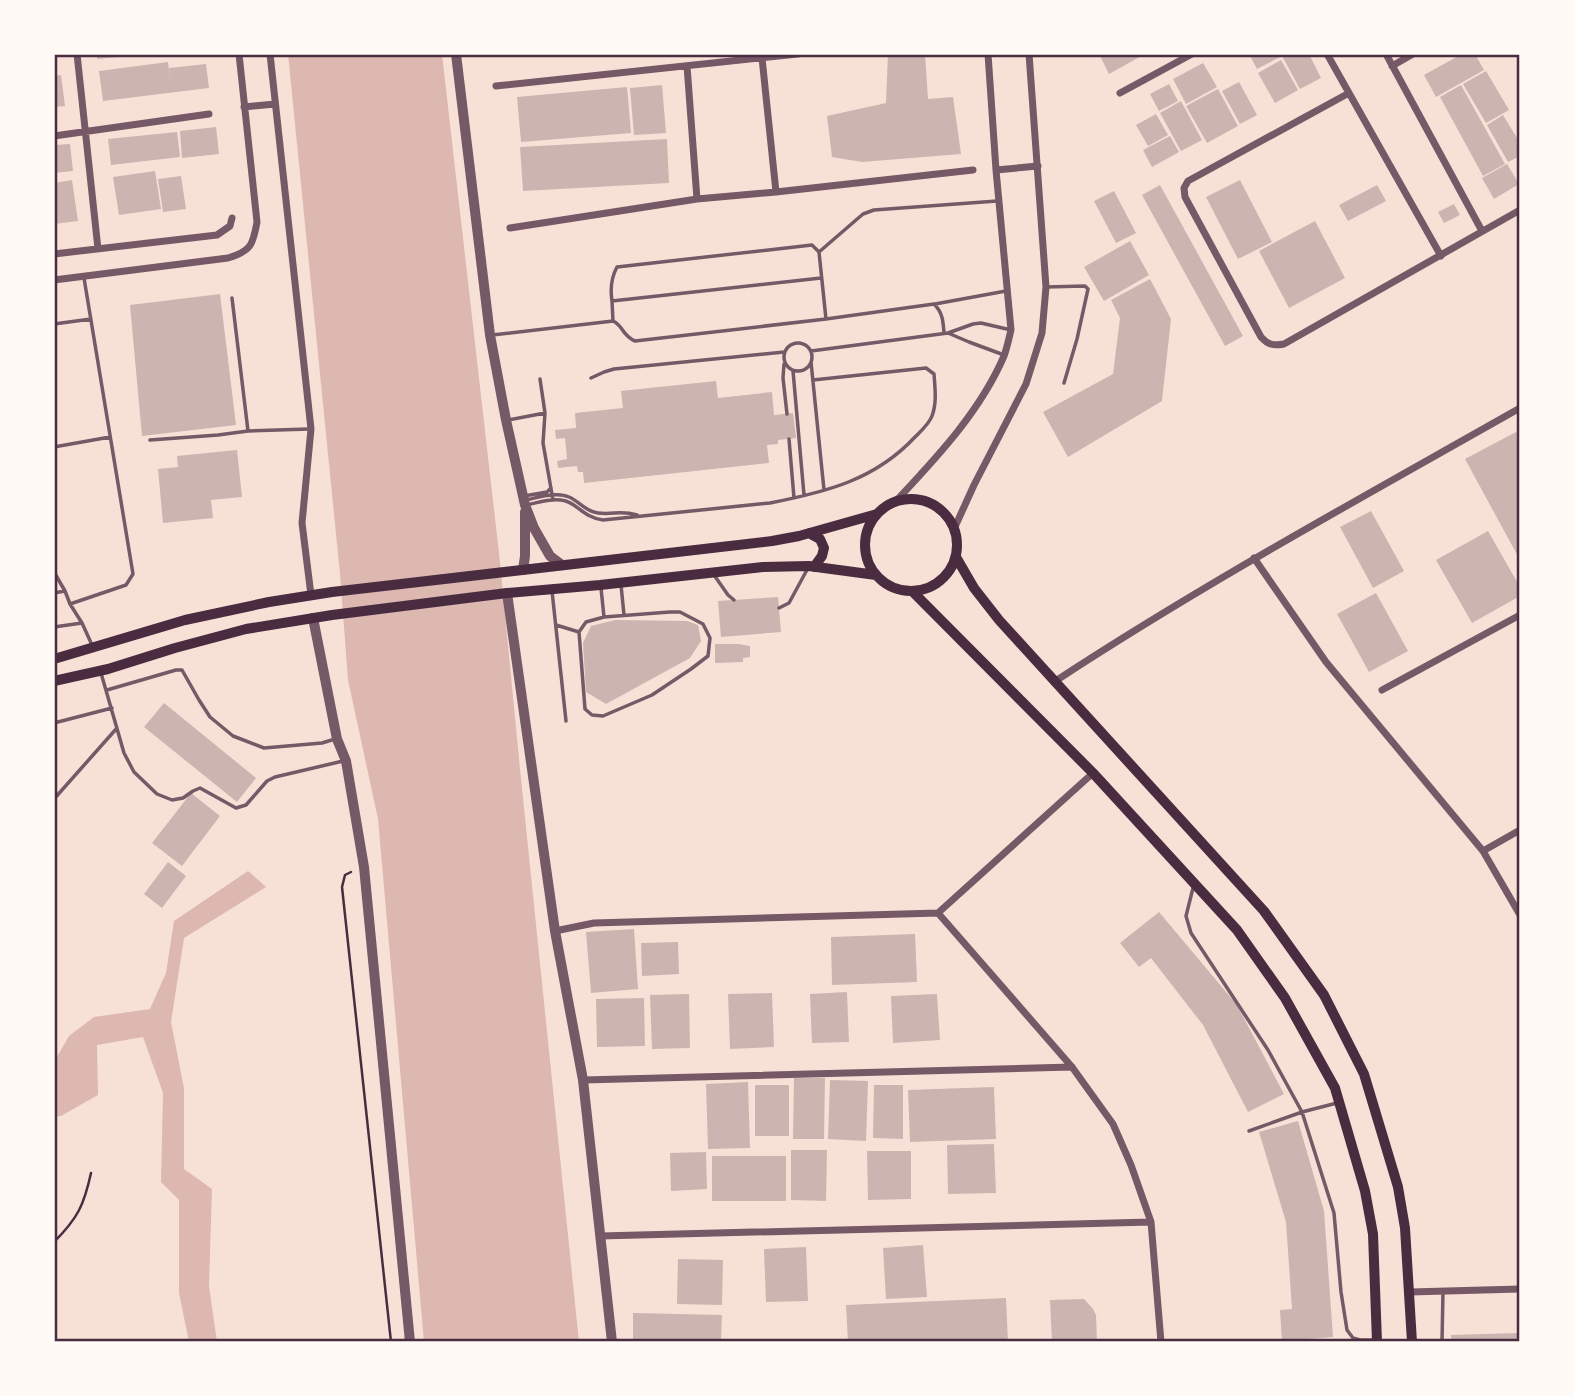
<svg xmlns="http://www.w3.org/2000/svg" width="1574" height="1396" viewBox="0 0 1574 1396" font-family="Rubik,sans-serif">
	<rect width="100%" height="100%" fill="#f7e1d7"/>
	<!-- water -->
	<path fill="#dcb8b0" d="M288 54H442L500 562 520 769 579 1342H424L378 819 348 680 340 574Z
		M248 871 266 887 184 938 171 1022 184 1088V1169L212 1189 209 1286 217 1342H189L179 1293V1200L161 1182 163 1093 143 1037 97 1045 98 1095 61 1116 54 1117V1062L69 1036 94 1017 150 1009 166 973 174 921Z"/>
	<!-- building -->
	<path fill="#ccb4b1" d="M97 54H127V56L97 59Z
		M888 54H925L928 99 953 97 961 154 862 162 832 157 827 116 886 103Z
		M1099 54H1145L1109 74Z
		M1249 54H1278L1280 57 1257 69Z
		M1281 54H1309L1321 78 1300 89Z
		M1462 54H1475L1484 70 1436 97 1424 75Z
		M1281 60 1298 90 1275 103 1258 73Z
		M168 62 171 87 169 68 206 64 209 88 103 101 99 71Z
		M1203 63 1217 87 1186 104 1173 79Z
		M1486 71 1509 110 1486 123 1463 84Z
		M61 75 65 106 54 107V76Z
		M1239 82 1257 115 1240 124 1222 91Z
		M1169 84 1178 101 1159 111 1150 94Z
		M662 85 666 133 634 135 630 88Z
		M1461 85 1505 164 1483 176 1440 97Z
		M627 87 631 133 521 142 517 97Z
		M1218 89 1238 126 1207 143 1186 106Z
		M1181 101 1202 140 1181 151 1160 113Z
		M1156 114 1168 135 1148 146 1136 125Z
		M1503 115 1520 143V156L1508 162 1487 125Z
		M216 127 219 154 182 158 180 131Z
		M177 132 180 157 111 165 108 139Z
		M1170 136 1179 152 1152 167 1143 150Z
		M667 139 669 183 523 191 520 147Z
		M70 144 73 171 54 173V145Z
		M1507 164 1519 184 1494 199 1482 178Z
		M155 171 161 209 119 215 113 177Z
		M181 176 186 209 163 212 158 179Z
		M72 180 78 221 54 224V183Z
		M1240 180 1272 242 1238 259 1206 197Z
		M1160 185 1243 336 1225 346 1142 195Z
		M1377 185 1386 201 1348 221 1339 205Z
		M1114 191 1136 233 1116 243 1094 201Z
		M1454 204 1460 215 1444 223 1438 212Z
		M1315 221 1345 278 1289 308 1259 251Z
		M1130 241 1149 275 1104 301 1084 267Z
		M1150 279 1171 319 1162 401 1068 457 1043 412 1113 374 1120 318 1111 300Z
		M220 294 236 425 142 436 130 305Z
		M716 381 718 398 772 392 774 415 793 413 796 438 778 440V444L767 445 769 463 584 483 583 472H578L577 466 558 468 557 461 567 459 565 438 556 439 555 430 576 428 575 413 623 408 621 391Z
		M1516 432 1520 438V560L1465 459Z
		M237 450 242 497 211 500 213 518 163 523 158 469 178 467 177 456Z
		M1371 511 1404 571 1373 588 1340 527Z
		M1488 531 1520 587V596L1472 623 1436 560Z
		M1376 593 1408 651 1369 672 1337 614Z
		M778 597 781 632 721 637 718 601Z
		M615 620 687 621 698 625 701 641 690 658 606 704 586 692 583 643 591 626Z
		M715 644H739L750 646V657L743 658V662L715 663Z
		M164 703 256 778 237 802 144 727Z
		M191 793 220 816 182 866 152 843Z
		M168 862 186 876 162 908 144 894Z
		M1159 912 1237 1005 1284 1094 1248 1112 1203 1025 1151 958 1139 967 1120 943Z
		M634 929 638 989 591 993 586 932Z
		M915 934 917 982 832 985 831 937Z
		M678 942 679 974 642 976 641 943Z
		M847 992 849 1042 812 1043 810 994Z
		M772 993 774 1047 730 1049 728 994Z
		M689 994 690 1048 652 1049 650 995Z
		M937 994 940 1040 893 1043 891 996Z
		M644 998 645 1046 597 1047 596 999Z
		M794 1078H825L824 1139H793Z
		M830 1080 868 1081 866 1141 828 1139Z
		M748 1082 750 1148 708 1149 706 1084Z
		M755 1085H789V1136H755Z
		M874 1085H903V1139L873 1138Z
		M994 1087 996 1139 910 1142 908 1090Z
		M1298 1121 1324 1211 1333 1337 1282 1341 1280 1310 1292 1309 1286 1222 1259 1132Z
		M994 1144 996 1193 948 1194 947 1145Z
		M791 1150H827L826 1201 791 1200Z
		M867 1151H911V1199L868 1200Z
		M706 1152 707 1189 671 1191 670 1153Z
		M712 1156H786V1201H712Z
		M923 1245 927 1297 886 1299 883 1248Z
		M806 1247 808 1301 766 1302 764 1249Z
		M678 1259 723 1260 722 1305 677 1304Z
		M1006 1298 1008 1342H848L846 1305Z
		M1084 1299 1093 1309 1096 1315 1097 1342H1052L1050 1300Z
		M633 1313 722 1315 721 1342H633Z
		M1520 1333V1342H1452L1451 1335Z"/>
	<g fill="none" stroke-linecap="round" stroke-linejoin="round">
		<!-- path -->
		<path stroke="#4a2c40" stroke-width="2.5" d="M351 872 345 875 342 887 391 1342
			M54 1242C78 1218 84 1205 91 1173"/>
		<!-- service -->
		<path stroke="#755966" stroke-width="3.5" d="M819 252 863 214 874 210 997 201
			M821 278 612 301C610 288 611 278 617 267L812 245 819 252 826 319
			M1046 287 1085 286 1088 289 1077 339 1064 383
			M232 298 248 431
			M612 301 613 321
			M935 304 1006 291
			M54 324 91 319
			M948 333 969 342 1004 355
			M492 335 613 321C623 325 622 336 635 341L826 319 934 304C943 313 943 321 944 333
			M784 357a14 14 0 1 1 28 0a14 14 0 1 1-28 0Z
			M811 351 948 333 973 324 981 323 1011 330
			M811 362 824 490
			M784 364 783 378 787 414
			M793 371 804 495
			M591 378 604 372 614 369 784 352
			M540 379 545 413 543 443 553 500
			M508 420 545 413
			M789 439 794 498
			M150 440 218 435 248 431 309 429
			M54 447 110 437
			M524 496 547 492 551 488
			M525 500C537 498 557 491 569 497 579 501 586 512 598 513 613 515 621 510 637 515
			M526 505C537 503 550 498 561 500 576 501 583 518 603 520L770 503C826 492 875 480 915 437 921 431 929 424 932 416 937 403 935 388 934 374L926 368 813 380
			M54 572 65 591 70 604 82 623 92 645
			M714 575 728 595 734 600
			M621 585 624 615
			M601 588 604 617
			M552 591 566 721
			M54 593 65 591
			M70 604 126 585 133 574 84 278
			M779 608 789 603 808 568
			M670 612H680L703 624 710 638 708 656 691 669 652 695 603 716 592 715 585 709 579 632 586 622 604 617Z
			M556 625 579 632
			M54 627 82 623
			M101 673 124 753 134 772 157 794 172 800 183 798 193 791 200 788 236 808 246 805 267 781 275 777 343 761
			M107 690 176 670H182L199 700 210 717 233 736 264 748 322 743 335 739
			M54 723 112 708
			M54 799 117 728
			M1193 888 1186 916 1191 933 1268 1050 1302 1112 1334 1213 1341 1292 1347 1330 1353 1338 1360 1340H1375
			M1249 1131 1302 1112 1337 1103
			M1442 1342 1443 1291"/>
		<!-- minor -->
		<path stroke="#755966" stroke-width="7" d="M77 54 98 249
			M270 54 311 429 302 523 311 595
			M1327 54 1441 256
			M1386 54 1482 231
			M762 58 776 192
			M687 66 697 199
			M1392 66 1413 54
			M496 86 798 54
			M1120 93 1192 54
			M1349 93 1188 181 1184 188 1185 197 1261 337C1268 345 1274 346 1284 344L1520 210
			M244 107 275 104
			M54 136 209 114
			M996 170 1038 166
			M510 228 697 199 776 192 973 170
			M54 254 217 235 230 226 232 218
			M54 280 228 258C251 251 253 245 257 222L239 54
			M896 501C936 458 980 412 1004 356 1007 348 1009 338 1011 330L996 170 988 54
			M954 529 974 485 1026 384 1042 333 1046 287 1029 54
			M1254 558 1326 662 1483 851 1520 915
			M1054 682C1205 583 1363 497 1520 408
			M1382 690 1520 615
			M1483 851 1520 830
			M938 913 1072 1067 1113 1124 1131 1165 1151 1222 1161 1342
			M555 931 594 923 938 913 1093 773
			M583 1080 1072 1067
			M600 1236 1151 1222
			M1410 1292 1520 1289"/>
		<!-- tertiary -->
		<path stroke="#755966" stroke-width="10" d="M456 54 490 335 506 420 525 505 534 528 550 556 562 565
			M523 570 525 556V512
			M507 593 555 931 583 1080 612 1342
			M313 618 337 739 346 761 364 867 410 1342"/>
		<!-- secondary -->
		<path stroke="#4a2c40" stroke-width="10" d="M865 545a46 46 0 1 1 92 0a46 46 0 1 1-92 0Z
			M809 533 820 539 824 548 822 556 814 567
			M956 557 974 588 999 620 1264 911 1324 995 1364 1074 1398 1187 1405 1228 1412 1342
			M912 591 1093 773 1237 930 1285 998 1335 1088 1365 1191 1373 1234 1377 1342
			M54 659 185 620 269 602 332 592 772 541 799 536 877 514
			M54 681 108 669 175 648 246 629 332 615 507 593 600 585 763 567 809 566 876 575"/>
	</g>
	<!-- border -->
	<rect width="1574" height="1396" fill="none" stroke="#fffaf5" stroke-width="112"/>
	<rect x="56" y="56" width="1462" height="1284" fill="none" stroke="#4a2c40" stroke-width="2.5"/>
</svg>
